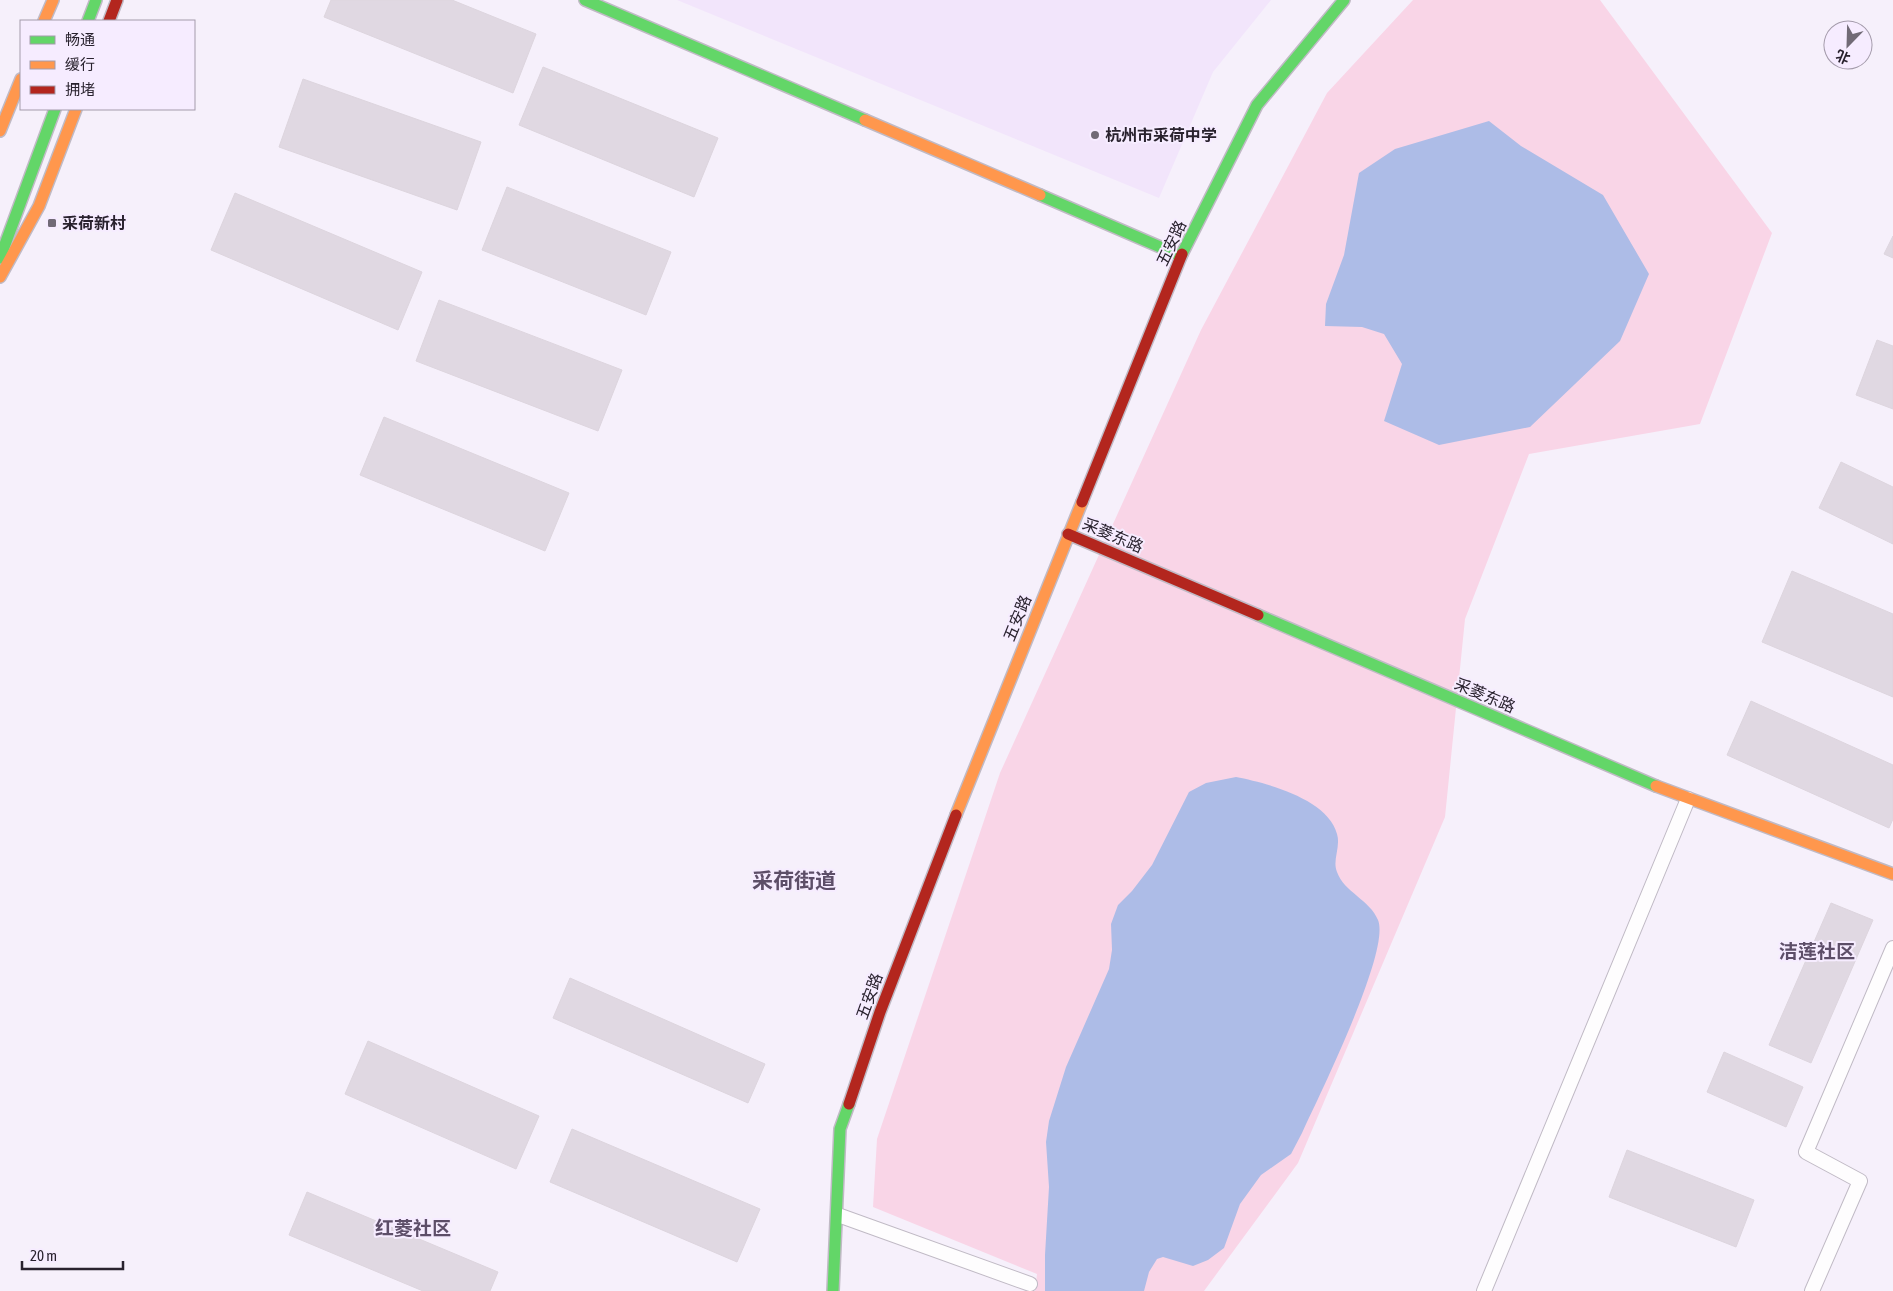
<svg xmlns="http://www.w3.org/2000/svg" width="1893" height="1291" viewBox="0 0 1893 1291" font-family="'Asap Condensed','Noto Sans SC',sans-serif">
	<rect width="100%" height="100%" fill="#f6f0fb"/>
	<!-- built -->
	<path fill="#f2e5fb" d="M677 0H1271L1213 72 1159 198Z"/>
	<!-- green -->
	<path fill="#f9d5e7" d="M1413 0H1600L1772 233 1700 424 1529 454 1465 619 1445 817 1298 1163 1204 1291H1035L1037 1274 873 1207 877 1139 1000 773 1201 330 1327 93Z"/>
	<!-- water -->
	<path fill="#adbce7" d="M1489 121 1521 146 1603 195 1649 274 1620 341 1530 427 1439 445 1384 421 1402 364 1384 334 1362 327 1325 326 1326 304 1344 255 1359 173 1395 149Z
		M1236 777C1267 783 1328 799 1337 834 1341 847 1332 860 1337 872 1344 892 1370 900 1378 920 1391 951 1318 1098 1302 1133L1291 1154 1261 1175 1240 1204 1224 1248 1208 1260 1193 1266 1163 1257 1157 1259 1149 1272 1144 1291H1045V1255L1049 1187 1046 1142 1049 1121 1066 1067 1109 969 1112 950 1111 924 1118 905 1132 891 1152 865 1189 792 1206 783Z"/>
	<!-- building -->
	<path fill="#e0d8e2" stroke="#ddd5de" d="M331 0H452L536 34 513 93 324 17Z
		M543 67 718 138 694 197 519 125Z
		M303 79 481 142 457 210 279 147Z
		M507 187 671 252 646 315 482 250Z
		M235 193 422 272 398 330 211 250Z
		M1893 236V258L1884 254Z
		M439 300 622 370 598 431 416 361Z
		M1877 340 1893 346V409L1856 395Z
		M384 417 569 493 545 551 360 475Z
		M1841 462 1893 487V544L1819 508Z
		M1792 571 1893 614V697L1762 642Z
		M1751 701 1893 765V819L1889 828 1727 755Z
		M1831 903 1873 920 1811 1063 1769 1045Z
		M570 978 765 1064 748 1103 553 1018Z
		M368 1041 539 1116 516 1169 345 1094Z
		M1724 1052 1803 1087 1786 1127 1707 1092Z
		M572 1129 760 1209 737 1262 550 1182Z
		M1627 1150 1754 1200 1736 1247 1609 1197Z
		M307 1192 498 1272 490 1291H423L289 1235Z"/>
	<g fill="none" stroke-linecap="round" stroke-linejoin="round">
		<!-- lane casing -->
		<g stroke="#c0bac5" stroke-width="16">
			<path id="lane" d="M838 1215 1030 1284
				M1484 1291 1688 799
				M1812 1291 1860 1181 1806 1152 1893 948"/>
		</g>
		<!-- fast casing -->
		<g stroke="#c0bac5" stroke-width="14">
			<path id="fast" d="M585 0 865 120
				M88 21 96 0
				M1040 195 1181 256
				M1182 254 1257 105 1344 0
				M0 258 55 109
				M1258 615 1656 786
				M833 1291 840 1129 849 1104"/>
		</g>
		<!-- slow casing -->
		<g stroke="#c0bac5" stroke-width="14">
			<path id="slow" d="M44 21 53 0
				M865 120 1040 195
				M0 131 21 79
				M0 277 39 206 76 109
				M1656 786 1893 874
				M956 815 1082 502"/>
		</g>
		<!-- jam casing -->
		<g stroke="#c0bac5" stroke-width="14">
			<path id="jam" d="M109 21 117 0
				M1082 502 1182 254
				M1068 534 1258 615
				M849 1104 880 1012 956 815"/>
		</g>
		<!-- lane -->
		<use href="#lane" stroke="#fefdfe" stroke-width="14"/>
		<!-- fast -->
		<use href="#fast" stroke="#63d668" stroke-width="11"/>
		<!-- slow -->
		<use href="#slow" stroke="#ff974d" stroke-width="11"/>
		<!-- jam -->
		<use href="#jam" stroke="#b3261e" stroke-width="11"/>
	</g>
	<!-- markers -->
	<g fill="#716a76" stroke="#f6ecff" stroke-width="2">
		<circle cx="1095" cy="135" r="5"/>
		<rect x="47" y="218" width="10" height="10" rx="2.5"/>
	</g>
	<g text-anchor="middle" stroke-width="4" stroke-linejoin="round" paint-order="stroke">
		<!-- poi labels -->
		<g font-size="16" font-weight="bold" fill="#29222e" stroke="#f6ecff" text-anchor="start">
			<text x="1105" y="141">杭州市采荷中学</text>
			<text x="62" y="229">采荷新村</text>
		</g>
		<!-- street labels -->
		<g font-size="16" fill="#29222e" stroke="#f6ecff">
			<text transform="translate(1171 243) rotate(-65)" y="6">五安路</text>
			<text transform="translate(1113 535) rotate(23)" y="6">采菱东路</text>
			<text transform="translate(1017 618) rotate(-68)" y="6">五安路</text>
			<text transform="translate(1485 695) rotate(23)" y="6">采菱东路</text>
			<text transform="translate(869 996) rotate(-70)" y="6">五安路</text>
		</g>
		<!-- quarter labels -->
		<g font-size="19" font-weight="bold" fill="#5d4e68" stroke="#f6ecff">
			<text x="1817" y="958">洁莲社区</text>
			<text x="413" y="1235">红菱社区</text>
		</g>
		<!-- district labels -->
		<g font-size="21" font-weight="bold" fill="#5d4e68" stroke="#f6ecff">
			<text x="794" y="888">采荷街道</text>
		</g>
	</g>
	<!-- legend -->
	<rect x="20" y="20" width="175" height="90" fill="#f6ecff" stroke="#a49bab"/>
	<rect x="30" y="36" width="25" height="8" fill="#63d668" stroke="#a49bab"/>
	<text x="65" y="45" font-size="15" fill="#29222e">畅通</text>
	<rect x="30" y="61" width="25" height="8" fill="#ff974d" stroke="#a49bab"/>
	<text x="65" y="70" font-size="15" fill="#29222e">缓行</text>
	<rect x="30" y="86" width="25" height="8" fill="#b3261e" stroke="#a49bab"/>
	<text x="65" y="95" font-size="15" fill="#29222e">拥堵</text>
	<!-- north arrow -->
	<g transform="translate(1848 45) rotate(203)"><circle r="24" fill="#f6ecff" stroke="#a49bab"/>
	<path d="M0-4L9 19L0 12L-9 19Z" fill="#716a76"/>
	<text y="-8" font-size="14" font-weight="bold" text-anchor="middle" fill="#29222e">北</text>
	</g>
	<!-- scale -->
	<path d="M22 1261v8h101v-8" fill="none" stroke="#29222e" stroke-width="2.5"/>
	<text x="30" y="1261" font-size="15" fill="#29222e" stroke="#f6ecff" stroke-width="4" paint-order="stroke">20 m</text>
</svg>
